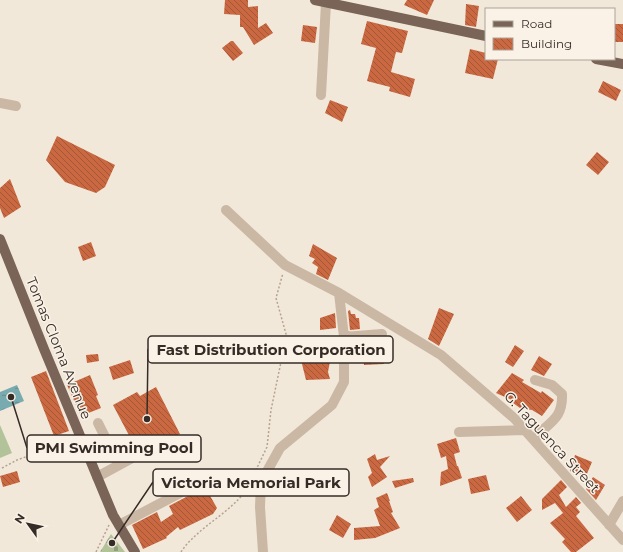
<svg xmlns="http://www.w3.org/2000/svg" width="623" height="552" viewBox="0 0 623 552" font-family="Montserrat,sans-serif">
	<defs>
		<pattern id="cemetery-stones" width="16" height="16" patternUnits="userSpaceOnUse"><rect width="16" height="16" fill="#b2c299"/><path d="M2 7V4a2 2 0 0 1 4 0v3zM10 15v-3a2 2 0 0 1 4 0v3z" fill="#929e7d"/></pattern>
		<pattern id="water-ripples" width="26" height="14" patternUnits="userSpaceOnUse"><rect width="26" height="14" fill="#78abb0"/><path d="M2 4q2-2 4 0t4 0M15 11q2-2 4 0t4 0" fill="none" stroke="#638b8f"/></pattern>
		<pattern id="building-back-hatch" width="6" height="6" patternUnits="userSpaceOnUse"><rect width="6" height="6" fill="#c96841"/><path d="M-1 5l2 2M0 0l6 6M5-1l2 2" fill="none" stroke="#a45636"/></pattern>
	</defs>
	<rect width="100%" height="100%" fill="#f2e8da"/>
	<!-- cemetery -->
	<path fill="url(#cemetery-stones)" d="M111 534 125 552H100Z"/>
	<!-- pitch -->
	<path fill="#b2c299" d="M0 425 12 453 0 458Z"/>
	<!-- water -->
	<path fill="url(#water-ripples)" d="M17 385 24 401 0 411V392Z"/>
	<!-- building -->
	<path fill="url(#building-back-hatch)" d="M225 0H248V7L258 6V28L266 23 273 33 254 45 243 27H240V15L224 14Z
		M407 0H434L427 15 404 5Z
		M466 4 479 6 476 27 465 25Z
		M367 21 408 31 402 53 396 52 391 72 415 79 410 97 389 91 390 87 367 81 376 48 361 44Z
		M614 24H623V42H614Z
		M303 25 317 27 315 43 301 41Z
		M231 41H233L243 53 233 61 222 48Z
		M470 49 486 53V59H498L493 79 465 73Z
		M603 81 621 90 616 101 598 92Z
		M330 100 348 107 342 122 325 113Z
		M57 136 115 165 105 187 96 193 65 182 46 160Z
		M597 152 609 162 598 175 586 165Z
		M10 179 21 207 4 218 0 208V188Z
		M91 242 96 256 83 261 78 247Z
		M313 244 337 258 328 280 316 274 318 267 312 263 315 259 309 256Z
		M439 308 454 314 439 346 428 339Z
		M350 310 351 314H355L356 318H359L360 329 350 330 348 311Z
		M335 313 336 328 320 330V318Z
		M377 341V344H383L384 364 364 365 363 355 364 350 362 346H363V342Z
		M333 345 328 372 330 379 306 380 301 360 305 347Z
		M515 345 524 351 513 367 505 362Z
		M98 354 99 361 87 363 86 355Z
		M539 356 552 364 544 376 531 370Z
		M130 360 134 373 113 380 109 367Z
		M46 371 69 431 54 436 31 377Z
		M512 373 524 380 522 382 534 389 541 393 542 391 554 400 542 416 532 410 520 408 513 403 514 401 496 393Z
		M90 375 98 395 96 396 101 408 81 416 67 385Z
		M156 387 180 434 162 442 165 449 142 460 113 405 137 392 140 396Z
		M456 438 460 452 454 454 457 466H458L462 478 440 486 441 472 448 469 446 456 441 458 437 444Z
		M375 454 377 460 390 456 380 467 387 477 372 487 368 477 372 473 367 459Z
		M575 455 592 462 586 476 570 471Z
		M17 471 20 482 3 487 0 476Z
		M486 475 490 490 471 494 468 479Z
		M593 477 605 485 596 500 586 489Z
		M413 478 414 482 395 488 392 481Z
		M561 480 567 487 559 495 566 507 576 497 581 503 576 507 580 512 576 516 594 538 576 552H571L562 542 565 539 550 523 563 513 555 503 542 510V499Z
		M205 487 217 508 213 514 180 530 178 527 166 537 167 538 143 549 132 525 157 512 161 522 173 514 169 506Z
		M387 493 390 501H389L393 512 391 513 400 528 375 538 354 540V528L380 526 374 510 379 507 376 498Z
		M521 496 532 510 517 522 506 508Z
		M337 515 351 524 343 538 329 530Z"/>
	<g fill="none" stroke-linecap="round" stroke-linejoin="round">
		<!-- path -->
		<path stroke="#b6a290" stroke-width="1.5" stroke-dasharray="2 2" stroke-linecap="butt" d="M2 468 17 460 73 440
			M254 474 267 447 271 410 281 362 286 334 276 298 283 273
			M96 552 109 525
			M181 552C184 548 187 543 191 540 210 520 240 506 252 480"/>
		<!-- minor -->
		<path stroke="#cab8a5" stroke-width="10" d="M321 95 326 3 327 0
			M0 103 16 106
			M226 210 285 265 339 293 441 355 514 418 623 540
			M349 336 352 344 358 351
			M344 337 382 334
			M535 380 552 385 562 394C563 417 552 421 537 435L536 442
			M98 423 119 465
			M459 432 525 430
			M97 477 132 458
			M119 525 201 482
			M609 525 623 501
			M263 552 260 507 261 482 280 448 332 405 344 382V337L339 293"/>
		<!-- major -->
		<path stroke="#796457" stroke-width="10" d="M315 0 486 36
			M596 59 623 64
			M0 239 44 349 113 515 135 552"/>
	</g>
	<g text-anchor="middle" stroke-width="3" stroke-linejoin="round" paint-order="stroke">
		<!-- street labels -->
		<g font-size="14" fill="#362c27" stroke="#faf2e6">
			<text transform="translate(59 348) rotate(68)" y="5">Tomas Cloma Avenue</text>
			<text transform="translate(552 442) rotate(47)" y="5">G. Taguenca Street</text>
		</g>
	</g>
	<!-- callouts -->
	<path fill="none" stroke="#362c27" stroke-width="1.5" d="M147 419L148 349M11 397L27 448M112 543L153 482"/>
	<g fill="#362c27" stroke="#faf2e6" stroke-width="1.5">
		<circle cx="147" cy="419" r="4"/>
		<circle cx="11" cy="397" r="4"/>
		<circle cx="112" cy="543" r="4"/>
	</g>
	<g fill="#faf2e6" stroke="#362c27" stroke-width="1.5">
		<rect x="148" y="336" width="245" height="27" rx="4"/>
		<rect x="27" y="435" width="174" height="27" rx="4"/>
		<rect x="153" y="469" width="196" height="27" rx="4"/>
	</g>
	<g font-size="15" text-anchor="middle" font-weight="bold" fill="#362c27">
		<text x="271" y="355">Fast Distribution Corporation</text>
		<text x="114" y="453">PMI Swimming Pool</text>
		<text x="251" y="488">Victoria Memorial Park</text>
	</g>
	<!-- legend -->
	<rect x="485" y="8" width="130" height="52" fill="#faf2e6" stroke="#aca39a"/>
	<rect x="493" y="21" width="20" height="6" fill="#796457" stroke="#aca39a"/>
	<text x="521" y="28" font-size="12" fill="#362c27">Road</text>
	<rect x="493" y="38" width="20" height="12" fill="url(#building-back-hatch)" stroke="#aca39a"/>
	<text x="521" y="48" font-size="12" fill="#362c27">Building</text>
	<!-- north arrow -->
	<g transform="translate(28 524) rotate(303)" stroke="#faf2e6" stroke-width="3" paint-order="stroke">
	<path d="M0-3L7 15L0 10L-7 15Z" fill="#362c27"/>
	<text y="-6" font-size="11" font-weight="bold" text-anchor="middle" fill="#362c27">N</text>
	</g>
</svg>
